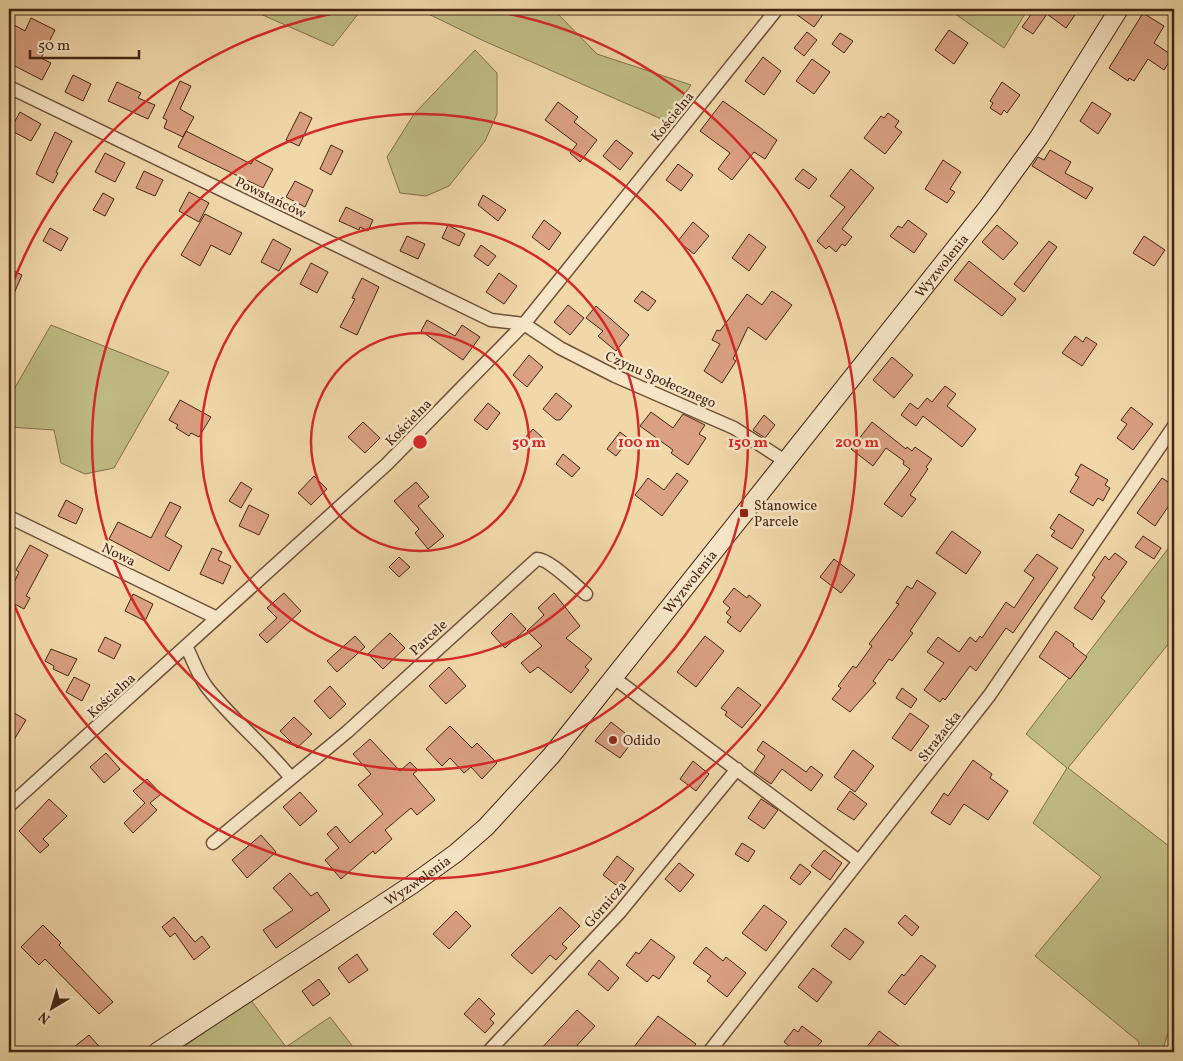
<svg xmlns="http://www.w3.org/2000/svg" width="1183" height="1061" viewBox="0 0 1183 1061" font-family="Vollkorn,serif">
	<rect width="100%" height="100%" fill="#f1d8a9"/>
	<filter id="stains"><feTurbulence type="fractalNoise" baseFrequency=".004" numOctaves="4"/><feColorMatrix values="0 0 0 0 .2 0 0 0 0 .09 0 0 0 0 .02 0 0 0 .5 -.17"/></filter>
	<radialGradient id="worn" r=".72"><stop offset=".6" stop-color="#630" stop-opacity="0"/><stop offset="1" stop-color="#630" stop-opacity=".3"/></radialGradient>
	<!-- green -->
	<path fill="#c0bd84" stroke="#82704c" d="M249 9H362L333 46Z
		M418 9H553L597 54 691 85 666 121 484 41Z
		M948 9H1028L1004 48Z
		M475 50 497 73V114L485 141 449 186 426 196 400 193 387 157 414 114Z
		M51 325 169 372 114 468 85 474 61 463 54 430 9 427V398Z
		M1174 541V637L1068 768 1174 850V1015L1162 1052H1138L1139 1042 1035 956 1101 877 1033 823 1067 768 1026 734Z
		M250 999 286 1047 330 1017 357 1052H177Z"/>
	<!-- building -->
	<path fill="#d9a081" stroke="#452414" d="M789 9H827L814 27Z
		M1035 9H1079L1066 28 1047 14 1033 34 1022 27Z
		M1143 13 1164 26 1154 43 1173 56 1164 70 1148 59 1134 81 1129 78 1128 81 1109 68Z
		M31 18 55 30 41 58 51 63 42 80 9 63V22L25 31Z
		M949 30 968 43 954 64 935 50Z
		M807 32 817 40 804 56 794 48Z
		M840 33 853 41 844 53 832 44Z
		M763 57 781 71 764 95 745 81Z
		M812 59 830 72 814 94 796 81Z
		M73 75 91 84 83 101 65 92Z
		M180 81 191 86 180 109 194 117 183 137 164 128 167 120 163 118Z
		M117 82 141 93 138 98 155 105 148 119 108 101Z
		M1002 82 1020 95 1007 113 1004 110 1001 115 990 108 993 103 990 101Z
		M723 101 777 140 765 159 754 152 732 180 718 169 730 153 700 131Z
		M558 102 578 117 574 122 597 140 580 162 570 153 577 144 545 120Z
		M1092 102 1111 114 1098 134 1080 121Z
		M20 112 41 124 31 141 10 130Z
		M300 112 312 118 299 146 286 140Z
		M888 113 899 121 895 127 902 132 885 154 864 138 881 116 884 118Z
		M186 131 251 164 254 159 273 169 263 188 178 147Z
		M55 132 72 141 56 172 58 173 53 183 36 174Z
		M616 140 633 153 620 170 603 156Z
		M331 145 343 151 331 175 320 169Z
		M1050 150 1071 162 1065 173 1093 188 1086 199 1032 166 1038 157 1044 160Z
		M105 153 125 163 115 182 95 172Z
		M943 160 961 172 950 189 955 192 947 203 925 189Z
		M678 164 693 175 681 191 666 180Z
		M803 169 817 179 809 189 795 179Z
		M851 169 874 188 842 229 852 237 845 246 842 244 836 252 829 246 826 249 817 241 845 207 830 196Z
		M144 171 163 180 155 196 136 188Z
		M295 181 313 190 305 207 286 197Z
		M189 192 209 203 199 222 179 211Z
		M103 193 114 199 105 216 93 210Z
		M483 195 506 210 498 221 478 205Z
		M346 207 373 220 368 231 360 227 359 230 339 221Z
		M205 214 242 233 230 255 211 245 200 266 181 255Z
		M544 220 561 233 549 250 532 237Z
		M908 220 927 234 914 253 890 236 898 226 902 228Z
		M693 222 709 236 694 254 678 241Z
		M448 225 465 234 459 246 442 238Z
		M997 225 1018 243 1003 260 982 242Z
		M50 228 68 238 61 251 43 241Z
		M749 234 766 247 749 271 732 258Z
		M407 236 425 244 418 259 400 251Z
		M1144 236 1165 250 1154 266 1133 253Z
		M273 239 291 249 279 271 261 262Z
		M1049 241 1057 247 1024 292 1014 284Z
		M481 245 496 256 488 266 474 256Z
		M969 261 1016 299 1002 316 954 280Z
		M311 263 328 272 317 293 300 284Z
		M9 269 22 275 9 305Z
		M499 273 517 286 504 304 486 292Z
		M362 278 379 287 357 335 340 327 355 299 352 298Z
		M642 291 656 301 648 311 634 301Z
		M772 291 792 305 766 340 748 327 733 359 736 361 722 383 704 371 720 344 712 340 717 330 720 331 747 294 762 305Z
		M568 305 584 318 570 335 554 322Z
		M596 306 629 335 616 351 598 336 603 331 586 318Z
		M427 320 455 336 462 325 480 337 463 360 421 331Z
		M1075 336 1083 342 1086 337 1097 344 1082 366 1062 353Z
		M529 355 543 367 527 387 513 375Z
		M892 357 913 375 894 398 873 380Z
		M945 386 956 394 947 406 976 429 962 447 923 416 916 426 901 415 910 403 918 409 927 398 932 402Z
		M556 393 572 406 560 420H556L543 409Z
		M180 400 211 417 199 437 191 433 189 436 176 428 178 425 169 420Z
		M488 403 500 413 487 430 474 420Z
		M1131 407 1153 424 1133 450 1117 438 1127 424 1121 420Z
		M651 412 673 428 683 414 705 425 699 434 706 438 688 465 671 453 673 450 640 426Z
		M764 415 775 425 765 438 753 430Z
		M363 422 380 438 365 453 348 437Z
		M872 422 906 449 907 447 912 451 915 447 932 459 926 467 928 469 910 495 916 499 902 517 884 504 910 469 903 464 904 461 886 448 873 466 851 449Z
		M533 429 544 439 536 449 524 439Z
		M620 432 629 439 616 456 607 449Z
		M563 454 580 468 572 477 556 464Z
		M1081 464 1108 480 1105 485 1110 488 1103 501 1098 498 1093 506 1070 492 1079 477 1075 475Z
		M677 473 688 481 662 516 635 495 648 478 664 490Z
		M314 476 327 489 311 505 298 493Z
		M1162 478 1174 486V498L1155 526 1137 513Z
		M241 482 252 489 241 508 229 501Z
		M416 482 429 497 418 506 444 536 428 549 415 533 419 529 394 501Z
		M66 500 83 509 76 524 58 516Z
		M170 502 181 507 165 536 182 546 169 571 109 539 118 522 151 538Z
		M249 505 269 515 259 535 239 526Z
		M1059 514 1084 530 1072 549 1051 536 1055 531 1050 528Z
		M952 531 981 552 966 574 936 553Z
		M1143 536 1161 548 1154 559 1135 547Z
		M30 545 48 555 26 596 30 598 24 609 9 601V593L19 572 16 570Z
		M212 548 222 552 218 560 231 566 223 584 200 574Z
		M1115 553 1127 562 1101 598 1105 601 1092 620 1074 608 1095 577 1092 575 1105 556 1109 560Z
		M1037 554 1058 568 1013 633 1006 628 976 671 970 666 945 700 943 698 940 702 924 690 944 663 927 652 938 637 959 652 970 637 976 642 980 636 982 638 1006 602 1014 608 1034 578 1024 571Z
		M399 557 410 567 399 577 389 567Z
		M834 559 855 575 841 593 820 577Z
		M917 580 936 593 910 631 913 633 892 661 889 659 873 681 876 683 850 712 832 699 841 688 838 686 853 666 856 668 872 646 869 644 899 604 896 603 907 586 912 589Z
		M734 588 747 598 749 595 761 605 740 632 727 622 731 617 726 613 730 608 723 602Z
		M284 593 301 611 267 643 259 635 277 618 267 608Z
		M554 593 580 626 566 638 592 659 585 667 589 670 571 693 538 667 530 673 521 663 542 646 527 631 544 615 538 608Z
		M133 594 153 604 145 621 125 611Z
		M511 613 526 629 505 648 491 633Z
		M1056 631 1074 644 1073 646 1087 657 1070 679 1039 657Z
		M390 633 405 648 383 669 368 654Z
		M355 636 365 647 337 672 327 661Z
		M705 636 724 651 696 687 677 672Z
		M105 637 121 645 114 659 98 651Z
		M51 649 77 659 68 676 53 669 54 666 45 661Z
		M449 667 466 686 446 704 429 686Z
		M74 677 90 685 82 701 66 692Z
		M330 686 346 704 330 719 314 701Z
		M738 687 761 705 742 728 725 715 727 712 721 708Z
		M902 688 917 699 911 708 896 698Z
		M9 710 26 720 9 748Z
		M910 713 929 726 911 751 892 738Z
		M294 717 312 734 297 748 280 731Z
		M611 722 630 737 628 739 632 742 620 758 595 741Z
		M450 726 472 748 477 743 497 763 482 779 471 767 464 773 450 758 442 766 426 749Z
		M370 739 400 771 410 762 418 770 413 774 435 800 417 815 411 808 385 830 392 839 375 854 373 851 341 879 325 860 339 848 327 834 336 826 350 843 383 814 358 785 371 774 353 754Z
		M763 741 806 772 811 766 823 775 811 791 782 769 771 784 754 772 765 756 757 750Z
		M853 750 874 766 855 792 834 777Z
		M106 753 120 769 104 783 90 767Z
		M973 760 992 774 990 778 1008 791 988 820 964 804 950 825 931 813 944 793 948 796Z
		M693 761 709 774 696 791 680 779Z
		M147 779 161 794 150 803 157 810 133 833 124 823 145 803 133 791Z
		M850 791 867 804 854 820 837 809Z
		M300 792 317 811 300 826 283 807Z
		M49 799 67 816 43 839 49 845 40 853 19 831Z
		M761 799 778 810 764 829 748 818Z
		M261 835 276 852 247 878 232 860Z
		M742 843 755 851 748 862 735 854Z
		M824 850 842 863 830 880 811 866Z
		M617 856 634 869 620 888 603 875Z
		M679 863 694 875 680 892 665 879Z
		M800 864 811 872 800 885 790 878Z
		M290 873 311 896 317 892 330 910 276 948 263 930 293 910 273 888Z
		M764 905 787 922 766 951 742 933Z
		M560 907 580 926 562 944 567 948 556 960 550 955 532 974 511 955Z
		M456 911 471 926 449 949 433 934Z
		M905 915 919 927 912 936 898 923Z
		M174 917 195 942 202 936 210 947 194 960 175 933 170 937 162 927Z
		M43 925 61 943 59 945 113 1002 99 1014 45 959 39 965 21 947Z
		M845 928 864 942 850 960 831 946Z
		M651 939 675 957 659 979 653 975 647 982 626 965 636 952 639 954Z
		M706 947 723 961 726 957 746 973 727 997 707 981 711 976 693 963Z
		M357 954 368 970 349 983 338 968Z
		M921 955 936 966 905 1005 888 992 902 974 904 976Z
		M599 960 619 978 608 991 588 974Z
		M813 968 832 982 817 1002 798 987Z
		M319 979 330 994 313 1006 302 991Z
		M479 998 495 1014 490 1019 494 1023 485 1033 464 1014Z
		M577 1010 595 1026 571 1052H538Z
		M658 1016 696 1044 689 1052H630Z
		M802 1026 822 1041 812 1052H797L784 1042 794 1029 798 1032Z
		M879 1031 907 1052H863Z
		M89 1035 104 1052H68Z"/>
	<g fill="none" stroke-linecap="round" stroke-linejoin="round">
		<!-- minor casing -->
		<g stroke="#705139" stroke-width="15">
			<path id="minor" d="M9 87 491 320 524 324 560 348 615 376 734 428 785 461
				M9 517 217 618
				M187 648C193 660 198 675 206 686 231 719 265 745 291 778
				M614 678 859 861
				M9 806 387 464 524 324 777 9
				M213 843 347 732 537 559C548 558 576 586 586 594
				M488 1052 620 912 737 769
				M709 1052 989 696 1174 426"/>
		</g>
		<!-- secondary casing -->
		<g stroke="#452414" stroke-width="20">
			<g id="secondary">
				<path id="s1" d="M157 1052 413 884 456 853 486 827 551 756 988 207 1039 137 1119 9"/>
			</g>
		</g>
		<!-- minor -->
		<use href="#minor" stroke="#f6e6c7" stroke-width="12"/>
		<!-- secondary -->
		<use href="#secondary" stroke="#f6e6c7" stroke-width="18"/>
	</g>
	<!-- distance rings -->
	<g fill="none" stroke="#d62828" stroke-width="2.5">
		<circle cx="420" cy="442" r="109"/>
		<circle cx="420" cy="442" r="219"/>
		<circle cx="420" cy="442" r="328"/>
		<path d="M9 293A437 437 0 0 1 359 9M481 9A437 437 0 1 1 9 591"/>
	</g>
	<!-- markers -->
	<g fill="#8f2418" stroke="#f6e6c7" stroke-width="2">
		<rect x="739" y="508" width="10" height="10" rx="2.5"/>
		<circle cx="613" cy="740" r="5"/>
	</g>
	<g text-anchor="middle" stroke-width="5" stroke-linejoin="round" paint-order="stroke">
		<!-- street labels -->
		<g font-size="14" fill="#452414" stroke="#f6e6c7">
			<text transform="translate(672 116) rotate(-51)" y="5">Kościelna</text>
			<text transform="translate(271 197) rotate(26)" y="5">Powstańców</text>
			<text dy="5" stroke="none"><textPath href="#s1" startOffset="1122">Wyzwolenia</textPath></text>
			<text transform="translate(661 379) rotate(24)" y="5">Czynu Społecznego</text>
			<text transform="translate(408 422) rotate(-46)" y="5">Kościelna</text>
			<text transform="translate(119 554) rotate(26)" y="5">Nowa</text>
			<text dy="5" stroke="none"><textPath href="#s1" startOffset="718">Wyzwolenia</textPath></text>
			<text transform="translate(428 637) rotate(-43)" y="5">Parcele</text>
			<text transform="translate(111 695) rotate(-42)" y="5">Kościelna</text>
			<text transform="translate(939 736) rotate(-52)" y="5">Strażacka</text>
			<text dy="5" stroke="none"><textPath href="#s1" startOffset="312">Wyzwolenia</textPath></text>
			<text transform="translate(605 904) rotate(-49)" y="5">Górnicza</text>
		</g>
		<!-- poi labels -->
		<g font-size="14" fill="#452414" stroke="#f6e6c7" text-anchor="start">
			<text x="754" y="510">Stanowice<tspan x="754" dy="16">Parcele</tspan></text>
			<text x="623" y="745">Odido</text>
		</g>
	</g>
	<circle cx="420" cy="442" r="8" fill="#d62828" stroke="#f6e6c7" stroke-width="2.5"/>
	<g font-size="15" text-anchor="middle" font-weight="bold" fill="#d62828" stroke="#f6e6c7" stroke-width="5" stroke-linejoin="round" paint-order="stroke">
		<text x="529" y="447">50 m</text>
		<text x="639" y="447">100 m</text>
		<text x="748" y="447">150 m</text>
		<text x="857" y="447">200 m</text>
	</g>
	<!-- margin -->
	<rect width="1183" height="1061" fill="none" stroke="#f1d8a9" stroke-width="30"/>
	<rect x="10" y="10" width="1163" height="1041" fill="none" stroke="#452414" stroke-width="2.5"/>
	<rect x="15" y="15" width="1153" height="1031" fill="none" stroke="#452414"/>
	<!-- north arrow -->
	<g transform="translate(52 1008) rotate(218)" stroke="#f6e6c7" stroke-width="4" paint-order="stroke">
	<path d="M0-4L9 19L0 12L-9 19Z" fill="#452414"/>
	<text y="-8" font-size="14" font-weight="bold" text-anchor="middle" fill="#452414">N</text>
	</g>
	<!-- scale -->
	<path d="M30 50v8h109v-8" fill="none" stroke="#452414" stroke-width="2.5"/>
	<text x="38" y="50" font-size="15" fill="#452414" stroke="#f6e6c7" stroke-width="4" paint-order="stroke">50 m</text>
	<rect width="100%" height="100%" filter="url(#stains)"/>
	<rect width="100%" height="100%" fill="url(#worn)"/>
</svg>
